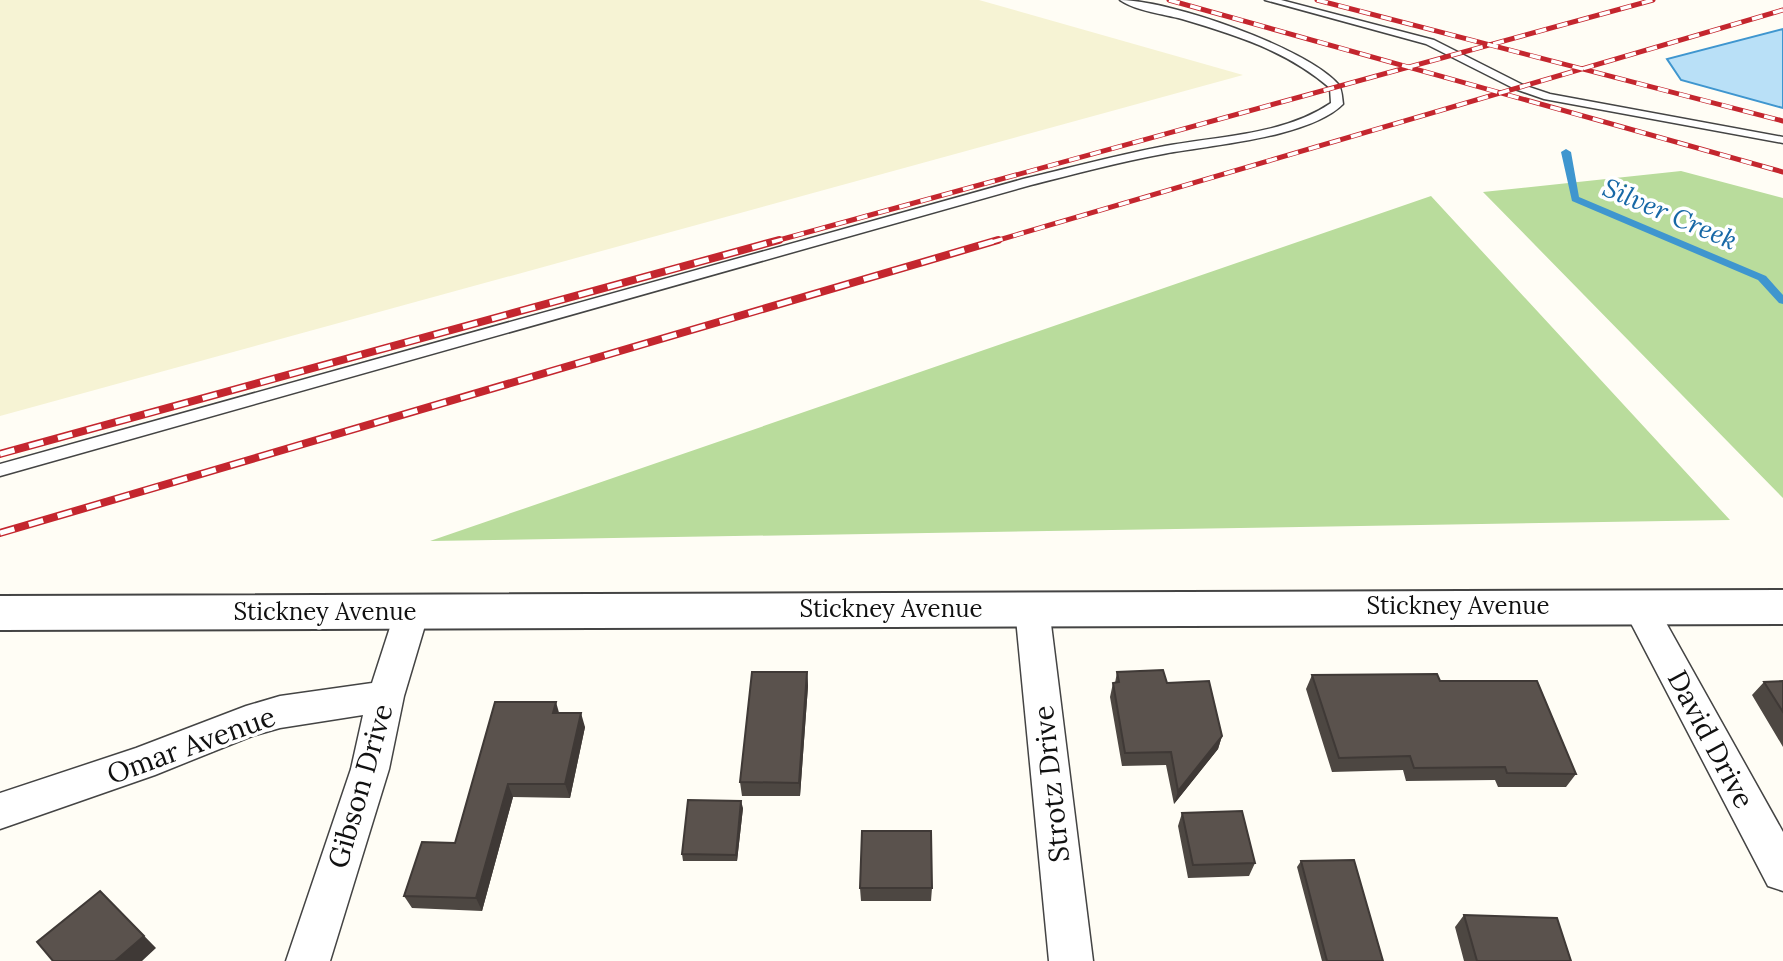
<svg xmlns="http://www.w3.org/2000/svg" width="1783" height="961" viewBox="0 0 1783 961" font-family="Lora,serif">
	<rect width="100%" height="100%" fill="#fffdf5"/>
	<!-- farmland -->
	<path fill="#f6f3d4" d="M0 0H979L1243 75 0 416Z"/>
	<!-- forest -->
	<path fill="#b9dc9c" d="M1681 171 1783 198V498L1483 192Z
		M1431 196 1730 520 430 541Z"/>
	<!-- water -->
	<path fill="#b9e0f7" stroke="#3f96cf" stroke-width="2" d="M1783 29V108L1681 80 1667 59Z"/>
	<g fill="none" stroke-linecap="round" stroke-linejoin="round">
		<!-- stream -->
		<path fill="#3f96cf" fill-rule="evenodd" d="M1566 149 1571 152 1579 197 1766 276 1783 295V304L1779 303 1758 280 1572 201 1561 152Z"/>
		<!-- service casing -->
		<g stroke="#444" stroke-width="3">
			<path id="service" d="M1120 0C1169 0 1305 47 1338 84 1342 89 1342 97 1343 104 1309 138 1210 145 1163 154 1118 162 1075 174 1031 185L0 476V464L1023 179C1070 168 1117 155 1165 146 1220 136 1284 135 1331 103L1330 88C1287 51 1236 35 1182 19 1163 14 1136 11 1120 0Z
				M1265 0H1281L1434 40 1523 85 1550 94 1783 137V143L1544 99 1515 89 1426 44Z"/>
		</g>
		<!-- minor casing -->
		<g stroke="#444" stroke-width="3">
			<path id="minor" d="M1639 592 1651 596 1783 832V891L1768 886 1622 606 1627 596Z
				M1032 594 1044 598 1049 608 1093 961H1049L1015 608 1020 598Z
				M412 598 424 602 429 612 404 696 389 769 330 961H286L351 769 363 715 280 728 252 736 155 775 0 829V793L136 748 246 706 280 696 372 683 395 612 400 602Z"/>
		</g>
		<!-- tertiary casing -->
		<g stroke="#444" stroke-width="4">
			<path id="tertiary" d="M1783 590V624L0 630V596Z"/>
		</g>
		<!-- service -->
		<use href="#service" fill="#fff" fill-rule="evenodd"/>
		<!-- minor -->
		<use href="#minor" fill="#fff" fill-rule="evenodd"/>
		<!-- tertiary -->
		<use href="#tertiary" fill="#fff" fill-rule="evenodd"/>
		<!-- rail-far1 casing -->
		<g stroke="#c4262e" stroke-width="5">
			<path id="rail-far1" d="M1169 0 1783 172
				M1317 0 1783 121
				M772 242 1653 0
				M992 242 1783 10"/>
		</g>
		<!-- rail casing -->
		<g stroke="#c4262e" stroke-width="8">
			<path id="rail" d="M0 454 779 240
				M0 533 998 240"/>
		</g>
		<!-- rail-far1 -->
		<use href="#rail-far1" stroke="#fff" stroke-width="3.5" stroke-dasharray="11" stroke-linecap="butt"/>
		<!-- rail -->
		<use href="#rail" stroke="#fff" stroke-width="5" stroke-dasharray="15" stroke-linecap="butt"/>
	</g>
	<!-- wall -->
	<path fill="#4d4742" d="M807 672 808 686 800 796H742L740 782Z
		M1117 672 1167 683 1222 736 1218 749 1174 804 1166 765 1122 766 1110 697 1113 683H1115Z
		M1312 675 1440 681 1576 774 1566 787H1498L1495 780 1406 781 1403 770 1332 772 1306 689Z
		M1783 681V747L1752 695 1764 682Z
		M559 713 585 727 570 798 513 797 482 911 412 908 404 896 455 843Z
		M743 808 737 861H683L682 854Z
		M1182 813 1255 863 1249 876 1188 878 1178 826Z
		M1301 861 1383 961H1322L1297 867Z
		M860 888H932L931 901H861Z
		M1464 915 1571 961H1464L1455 927Z"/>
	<!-- shaded-wall -->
	<path fill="#3f3936" d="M807 672 808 686 800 796 799 783Z
		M556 702 560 716 553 713Z
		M581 713 585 727 570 798 565 784Z
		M1222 736 1218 749 1174 804 1178 791Z
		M508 784 513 797 482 911 476 898Z
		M741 801 743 808 737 861 736 855Z
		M113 904 156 948 142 961H115Z"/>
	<!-- building -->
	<path fill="#5a524d" stroke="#3f3936" stroke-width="2" d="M1163 670 1167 683 1209 681 1222 736 1178 791 1171 752 1125 753 1113 683 1119 682 1117 672Z
		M752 672H807L799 783 740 782Z
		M1437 674 1440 681H1537L1576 774 1507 773 1505 767 1414 768 1410 756 1339 758 1312 675Z
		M1783 681V712L1764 682Z
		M495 702H556L553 713H581L565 784H508L476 898 404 896 422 842 455 843Z
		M688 800 741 801 736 855 682 854Z
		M1242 811 1255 863 1193 865 1182 813Z
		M862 831H931L932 888H860Z
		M1354 860 1383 961H1327L1301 861Z
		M100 891 144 936 115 961H53L37 942Z
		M1464 915 1557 918 1571 961H1477Z"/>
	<g text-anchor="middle" stroke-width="7" stroke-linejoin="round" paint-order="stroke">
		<!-- street labels -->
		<g font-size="24" fill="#111" stroke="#fff">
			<text x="1458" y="614">Stickney Avenue</text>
			<text x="891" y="617">Stickney Avenue</text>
			<text x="325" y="620">Stickney Avenue</text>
		</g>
		<!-- water labels -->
		<g font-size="26" font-style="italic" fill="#1768a6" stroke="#fff">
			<text transform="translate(1670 214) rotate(23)" y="9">Silver Creek</text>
		</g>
		<!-- near-street labels -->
		<g font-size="28" fill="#111" stroke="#fff">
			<text transform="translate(1711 739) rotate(62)" y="10">David Drive</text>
			<text transform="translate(191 745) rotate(-20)" y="10">Omar Avenue</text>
			<text transform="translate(1051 784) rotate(-96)" y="10">Strotz Drive</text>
			<text transform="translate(360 786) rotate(-74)" y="10">Gibson Drive</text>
		</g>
	</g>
</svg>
